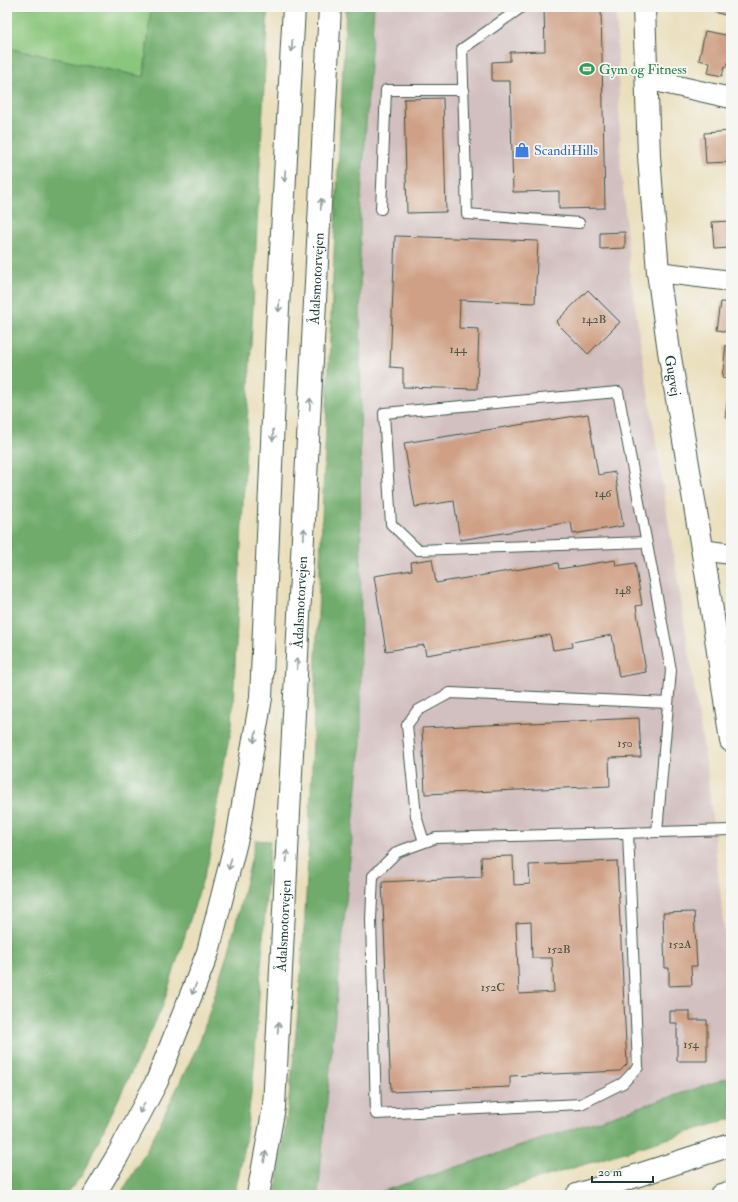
<svg xmlns="http://www.w3.org/2000/svg" width="738" height="1202" viewBox="0 0 738 1202" font-family="'IM FELL Double Pica',serif">
	<rect width="100%" height="100%" fill="#f6f6f2"/>
	<filter id="ink" filterUnits="userSpaceOnUse"><feTurbulence type="fractalNoise" baseFrequency=".025" numOctaves="2"/><feDisplacementMap in="SourceGraphic" scale="8" xChannelSelector="R" yChannelSelector="G"/><feConvolveMatrix kernelMatrix="1 2 1 2 8 2 1 2 1" color-interpolation-filters="sRGB"/></filter>
	<filter id="wash" filterUnits="userSpaceOnUse"><feTurbulence type="fractalNoise" baseFrequency=".012" numOctaves="4" result="noise"/><feDisplacementMap in="SourceGraphic" scale="16" xChannelSelector="R" yChannelSelector="G"/><feGaussianBlur stdDeviation="0.9" result="paint"/><feColorMatrix in="noise" values="0 0 0 0 0 0 0 0 0 0 0 0 0 0 0 0 0 1.4 0 .05"/><feComposite in="paint" operator="in"/></filter>
	<g filter="url(#wash)">
		<rect width="100%" height="100%" fill="#eadfbc"/>
		<!-- industrial -->
		<path fill="#d2bfbf" d="M374 7H616L621 167 631 281 707 770 725 937 731 1077 371 1195H318L361 744 360 214Z"/>
		<!-- green -->
		<path fill="#8ac67c" stroke="#548258" d="M7 7H151L144 77 7 48Z"/>
		<!-- forest -->
		<path fill="#6fab6c" stroke="#477450" d="M151 7H268L232 725 208 863 162 1008 82 1175 66 1195H7V48L144 77Z
			M346 7H374L360 214 361 744 318 1195H275C305 1018 309 838 316 659 325 441 335 224 346 7Z
			M256 840 270 841 254 1068 244 1152 234 1195H120L146 1152 200 1041 229 951Z
			M731 1077V1119L486 1195H371Z"/>
		<g id="blocks">
			<!-- building -->
			<path fill="#cfa085" fill-rule="evenodd" d="M544 7H601L605 208 559 209V191L513 192 510 81H492V62L510 61V52L545 51Z
				M699 7H731V17Z
				M705 31 731 36V51L727 67 725 66 722 76 708 73 710 63 699 60Z
				M443 98 446 212 407 213 404 99Z
				M731 131V162L706 163 704 133Z
				M731 221V248L714 249 712 222Z
				M625 232V248L600 249V233Z
				M395 236 538 241 535 303 460 300 459 328 479 329 477 389 403 387V368L390 367Z
				M588 290 620 322 588 354 556 322Z
				M721 302 731 303V332L717 330Z
				M726 345 731 346V380L722 378Z
				M729 390H731V418L725 417Z
				M588 414 598 475 615 472 623 526 573 534 571 522 460 540 454 501 415 507 404 443Z
				M432 559 436 583 558 563 559 569 615 560 616 566 635 563 642 605 636 606 646 672 619 677 612 635 572 642 573 647 553 650 550 635 426 655 424 645 386 651 374 576 412 570 411 562Z
				M639 718 641 757 609 758 610 786 425 794 422 728Z
				M513 856 514 885 530 884 529 865 617 861 627 1064 620 1071 510 1076V1087L391 1092 382 882 482 877 481 857ZM531 922 532 958H552L554 992 519 994 516 923Z
				M694 912 697 966H691L692 985 669 986V968H665L663 913Z
				M670 1011H690V1020H707V1061H677V1023H670Z"/>
		</g>
	</g>
	<g filter="url(#ink)">
		<use href="#blocks" fill-opacity="0" stroke="#3d5548" stroke-width="1"/>
		<g fill="none" stroke-linecap="round" stroke-linejoin="round">
			<!-- service casing -->
			<g stroke="#3d5548" stroke-width="12">
				<path id="service" d="M522 7 462 49 467 214 579 223
					M381 209 386 90H464
					M646 542 418 550 391 524 384 413 618 392 671 670 657 832
					M628 833 638 1067 623 1083 581 1104 376 1114 371 919 373 876 397 852 436 838 731 830
					M424 842 416 816 407 725 417 711 450 693 668 703"/>
			</g>
			<!-- minor casing -->
			<g stroke="#3d5548" stroke-width="22">
				<path id="minor" d="M646 79 731 98
					M658 272 731 281
					M702 550 731 554"/>
			</g>
			<!-- tertiary casing -->
			<g stroke="#3d5548" stroke-width="24">
				<g id="tertiary">
					<path id="s1" d="M644 7 649 156 658 272 669 351 709 590 731 741"/>
				</g>
			</g>
			<!-- motorway casing -->
			<g stroke="#3d5548" stroke-width="24">
				<g id="motorway">
					<path d="M94 1195 118 1155 157 1081 208 952 238 834 261 698 277 327 294 7"/>
					<path id="s2" d="M258 1195 274 1107 330 7"/>
					<path d="M577 1195 731 1145"/>
					<path d="M721 1195 731 1192"/>
				</g>
			</g>
			<!-- service -->
			<use href="#service" stroke="#fff" stroke-width="10"/>
			<!-- minor -->
			<use href="#minor" stroke="#fff" stroke-width="20"/>
			<!-- tertiary -->
			<use href="#tertiary" stroke="#fff" stroke-width="22"/>
			<!-- motorway -->
			<use href="#motorway" stroke="#fff" stroke-width="22"/>
		</g>
		<!-- one-way arrows -->
		<defs><path id="oneway-shaft" d="M-6 0H5M1.5-3L5.5 0L1.5 3" fill="none" stroke-width="1.6" stroke-linecap="round" stroke-linejoin="round"/></defs>
		<g stroke="#8f9e9a">
			<use href="#oneway-shaft" transform="translate(292 46) rotate(93)"/>
			<use href="#oneway-shaft" transform="translate(285 176) rotate(93)"/>
			<use href="#oneway-shaft" transform="translate(321 204) rotate(-87)"/>
			<use href="#oneway-shaft" transform="translate(279 306) rotate(93)"/>
			<use href="#oneway-shaft" transform="translate(310 404) rotate(-87)"/>
			<use href="#oneway-shaft" transform="translate(273 435) rotate(92)"/>
			<use href="#oneway-shaft" transform="translate(304 534) rotate(-87)"/>
			<use href="#oneway-shaft" transform="translate(297 664) rotate(-87)"/>
			<use href="#oneway-shaft" transform="translate(255 737) rotate(100)"/>
			<use href="#oneway-shaft" transform="translate(287 856) rotate(-87)"/>
			<use href="#oneway-shaft" transform="translate(230 864) rotate(104)"/>
			<use href="#oneway-shaft" transform="translate(194 989) rotate(112)"/>
			<use href="#oneway-shaft" transform="translate(278 1028) rotate(-87)"/>
			<use href="#oneway-shaft" transform="translate(142 1108) rotate(117)"/>
			<use href="#oneway-shaft" transform="translate(265 1157) rotate(-80)"/>
		</g>
	</g>
	<!-- icons -->
	<defs>
		<g id="stadium-bare" transform="scale(1.2)"><path d="M0-5a6.5 5 0 1 0 0 10a6.5 5 0 1 0 0-10ZM-3.5-1.8h7v3.6h-7Z" fill="#2e9e5b" stroke="#f6f6f2" stroke-width="2.5" paint-order="stroke"/></g>
		<g id="shop-bare" transform="scale(1.2)"><path d="M-5-2.5h2.3a2.7 3.5 0 0 1 5.4 0H5L5.5 6h-11ZM-1.5-2.5h3a1.5 2.3 0 0 0-3 0Z" fill="#3f7fe0" stroke="#f6f6f2" stroke-width="2.5" paint-order="stroke"/></g>
	</defs>
	<g fill-rule="evenodd">
		<use href="#stadium-bare" x="587" y="69"/>
		<use href="#shop-bare" x="522" y="150"/>
	</g>
	<g text-anchor="middle" stroke-width="3.5" stroke-linejoin="round" paint-order="stroke">
		<!-- number labels -->
		<g font-size="12" fill="#4b5648">
			<text x="594" y="323">142B</text>
			<text x="458" y="353">144</text>
			<text x="603" y="497">146</text>
			<text x="623" y="594">148</text>
			<text x="625" y="747">150</text>
			<text x="680" y="948">152A</text>
			<text x="559" y="953">152B</text>
			<text x="493" y="991">152C</text>
			<text x="691" y="1048">154</text>
		</g>
		<!-- leisure labels -->
		<g font-size="14" fill="#27864d" stroke="#f6f6f2" text-anchor="start">
			<text x="599" y="74">Gym og Fitness</text>
		</g>
		<!-- shop labels -->
		<g font-size="14" fill="#366cbe" stroke="#f6f6f2" text-anchor="start">
			<text x="534" y="155">ScandiHills</text>
		</g>
		<!-- street labels -->
		<g font-size="14" fill="#1f3d34" stroke="#f6f6f2">
			<text dy="5" stroke="none"><textPath href="#s2" startOffset="919">Ådalsmotorvejen</textPath></text>
			<text dy="5" stroke="none"><textPath href="#s1" startOffset="370">Gugvej</textPath></text>
			<text dy="5" stroke="none"><textPath href="#s2" startOffset="595">Ådalsmotorvejen</textPath></text>
			<text dy="5" stroke="none"><textPath href="#s2" startOffset="271">Ådalsmotorvejen</textPath></text>
		</g>
	</g>
	<!-- margin -->
	<rect width="738" height="1202" fill="none" stroke="#f6f6f2" stroke-width="24"/>
	<!-- scale -->
	<path d="M592 1176v6h61v-6" fill="none" stroke="#1f3d34" stroke-width="2"/>
	<text x="598" y="1176" font-size="12" fill="#1f3d34" stroke="#f6f6f2" stroke-width="3" paint-order="stroke">20 m</text>
</svg>
